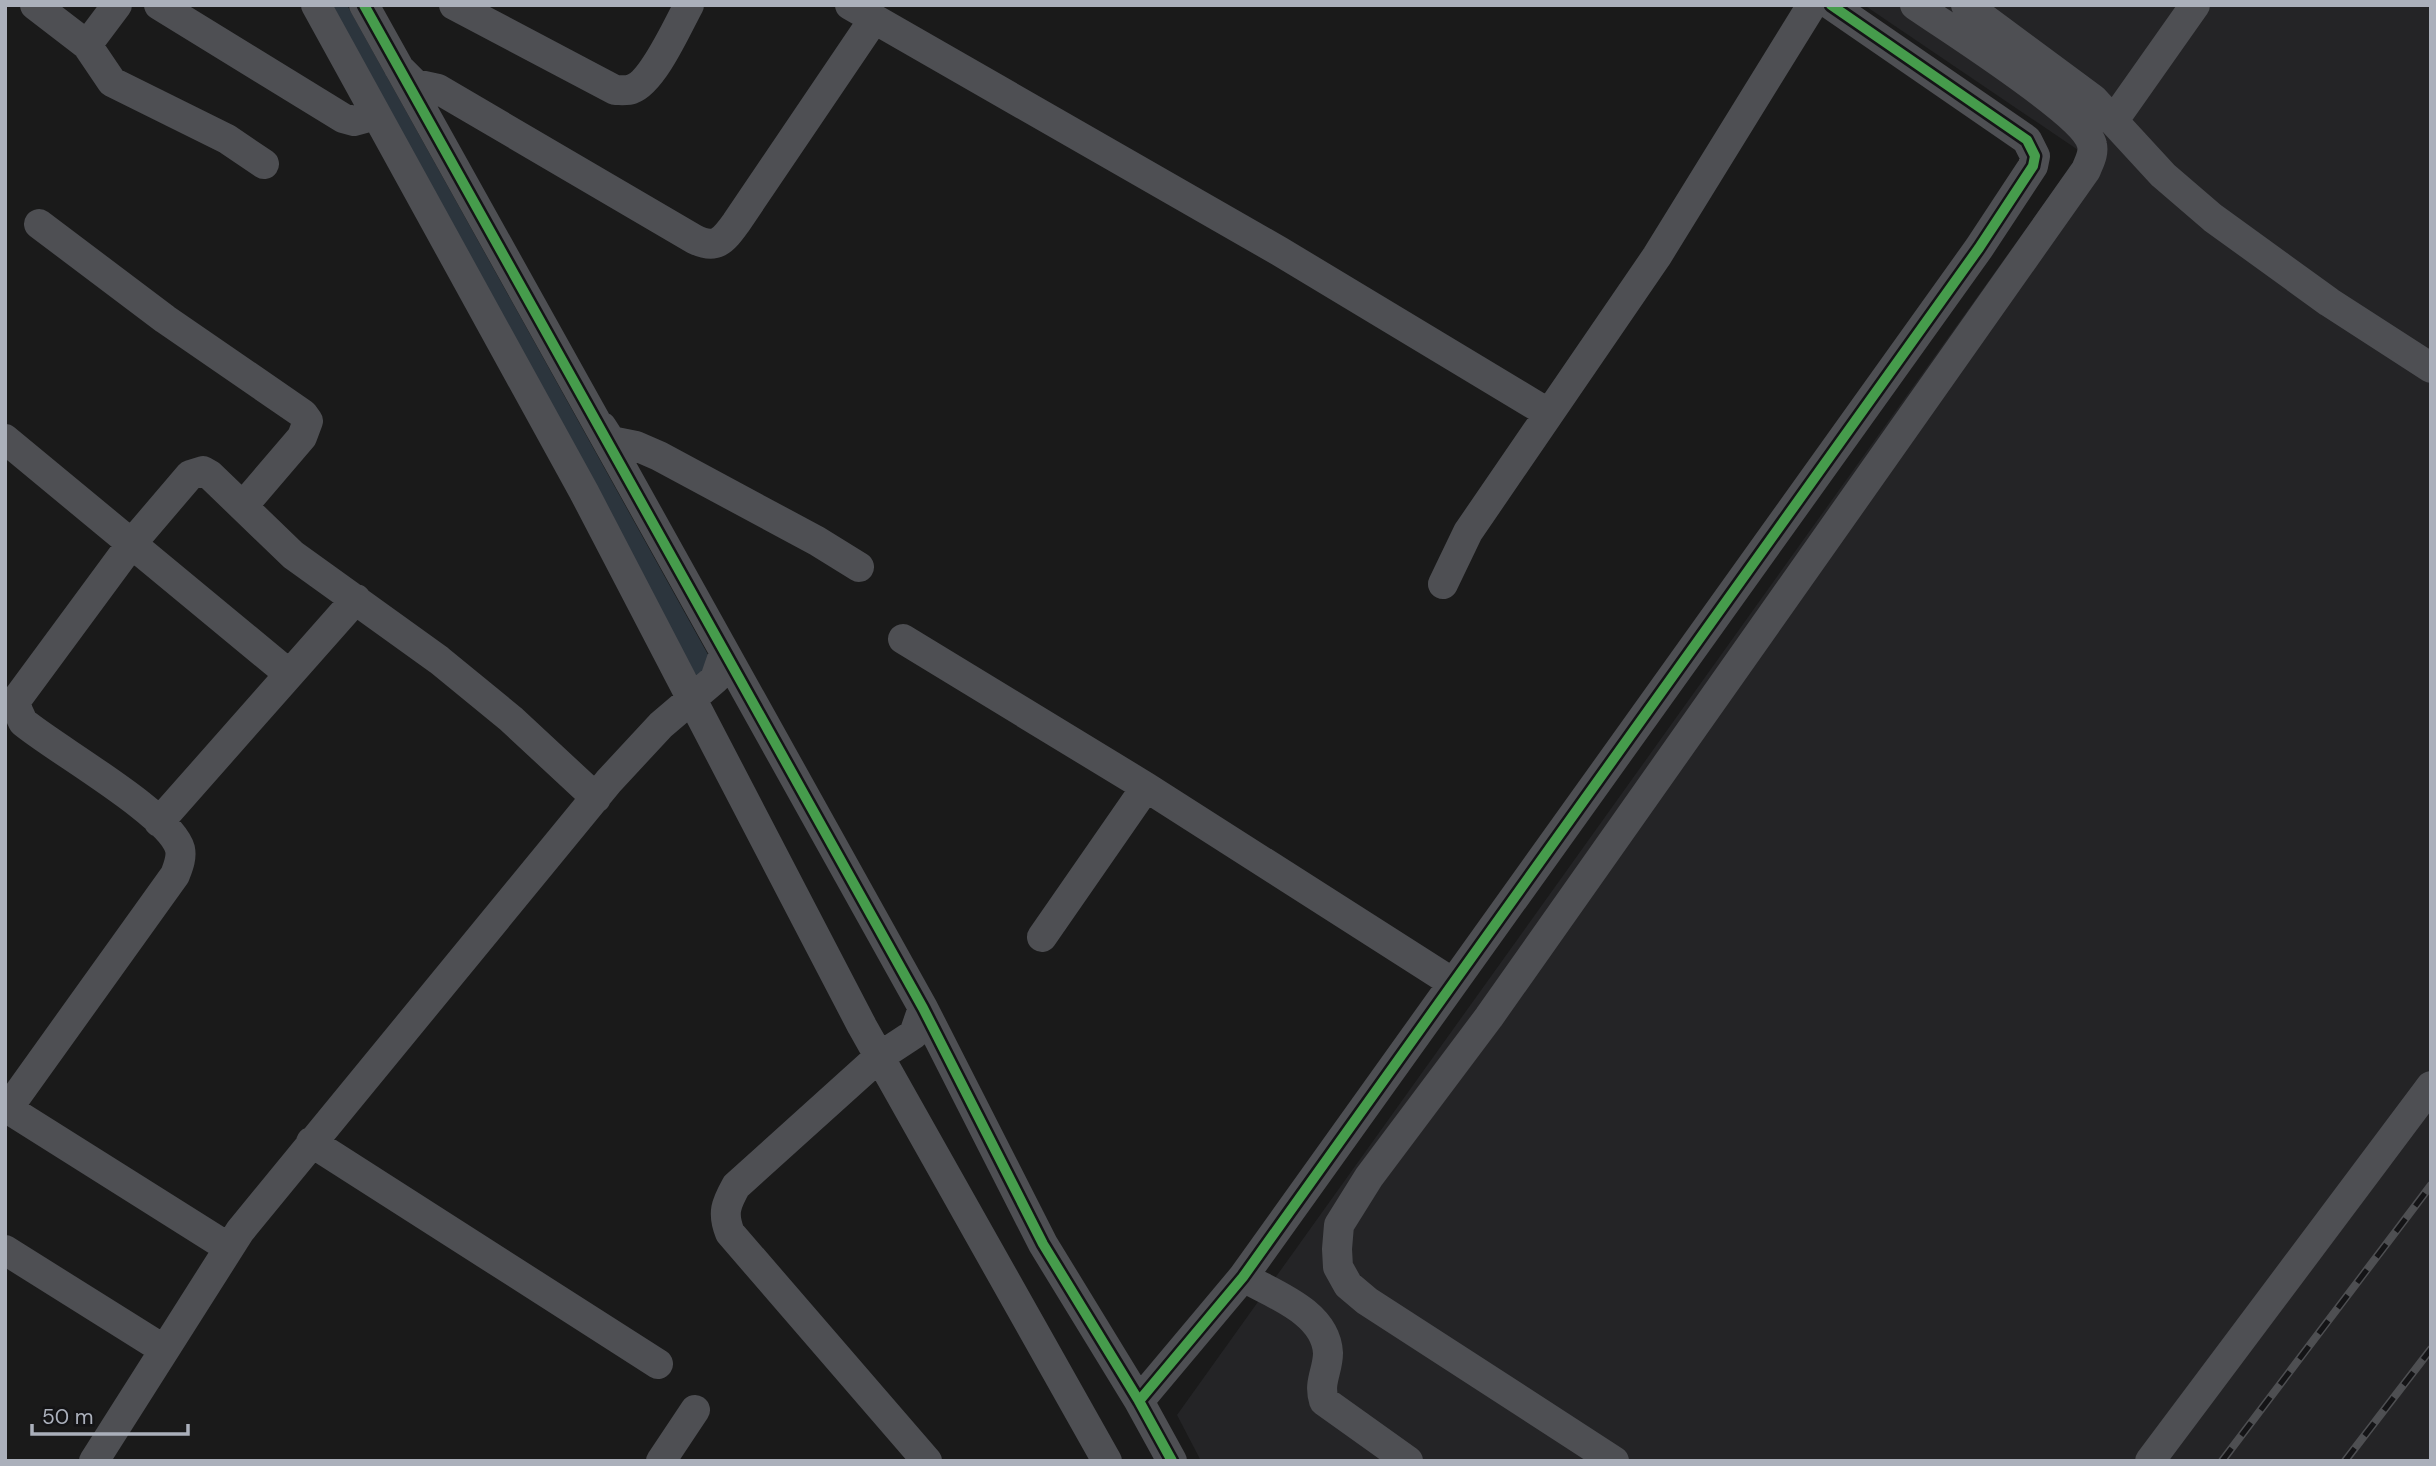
<svg xmlns="http://www.w3.org/2000/svg" width="2436" height="1466" viewBox="0 0 2436 1466" font-family="'DM Sans',sans-serif">
	<rect width="100%" height="100%" fill="#1a1a1a"/>
	<!-- built -->
	<path fill="#242426" d="M1864 5H2431V1461H1201L1177 1415 2081 152Z"/>
	<g fill="none" stroke-linecap="round" stroke-linejoin="round">
		<!-- canal -->
		<path stroke="#2c353d" stroke-width="21" d="M335 5 703 667"/>
		<!-- minor -->
		<path stroke="#4e4f53" stroke-width="30" d="M35 5 87 45 112 82 227 139 264 164
			M159 5 343 118 354 121 376 115
			M316 5 584 492 862 1026 1107 1461
			M364 5 923 1008 1043 1244 1139 1401 1172 1461
			M454 5 615 90C620 90 627 91 632 89 653 82 678 25 689 5
			M850 5 1279 251 1548 413
			M1966 5 2093 99 2163 175 2213 218 2329 302 2431 368
			M87 45 117 5
			M399 68 415 84 438 89 694 239C716 250 723 241 736 223L874 19
			M2114 120 2195 5
			M39 224 165 319 303 414 308 421 302 437 243 506
			M602 427 611 441 636 446 659 456 817 541 859 567
			M5 439 289 674
			M1443 584 1468 532 1657 256 1812 5
			M903 639 1146 787 1453 983
			M159 822 356 599
			M1042 937 1146 787
			M923 1008 914 1034 879 1057 736 1186C726 1204 722 1213 730 1233L927 1461
			M5 1107 229 1248
			M8 1108 175 875C178 867 182 858 180 849 171 814 55 749 23 722L17 709V699L132 543 190 475 203 471 210 475 293 555 439 660 511 719 596 798
			M311 1142 658 1364
			M5 1250 163 1349
			M1243 1277C1273 1294 1326 1312 1328 1353 1328 1371 1318 1382 1324 1401L1408 1461
			M1139 1401 1243 1277 1979 248 2033 166 2035 156 2027 140 1831 5
			M94 1461 240 1231 609 781 661 725 715 679 724 653
			M661 1461 695 1410
			M1614 1461 1367 1301 1348 1285 1338 1267 1337 1249 1339 1225 1369 1177 1489 1017 2086 170C2089 162 2094 154 2092 145 2086 114 1946 27 1915 5
			M2150 1461 2431 1086"/>
		<!-- rail casing -->
		<g stroke="#4e4f52" stroke-width="8">
			<path id="rail" d="M2222 1461 2431 1185
				M2345 1461 2431 1349"/>
		</g>
		<!-- rail -->
		<use href="#rail" stroke="#141416" stroke-width="5" stroke-dasharray="16" stroke-linecap="butt"/>
		<!-- cycleway casing -->
		<g stroke="#141416" stroke-width="15">
			<path id="cycleway" d="M364 5 923 1008 1043 1244 1139 1401 1172 1461
				M1139 1401 1243 1277 1979 248 2033 166 2035 156 2027 140 1831 5"/>
		</g>
		<!-- cycleway -->
		<use href="#cycleway" stroke="#469c4c" stroke-width="10"/>
	</g>
	<!-- border -->
	<rect width="2436" height="1466" fill="none" stroke="#abb0bb" stroke-width="14"/>
	<!-- scale -->
	<path d="M32 1424v10h156v-10" fill="none" stroke="#abb0bb" stroke-width="3.5"/>
	<text x="42" y="1424" font-size="21" fill="#abb0bb" stroke="#141416" stroke-width="5" paint-order="stroke">50 m</text>
</svg>
